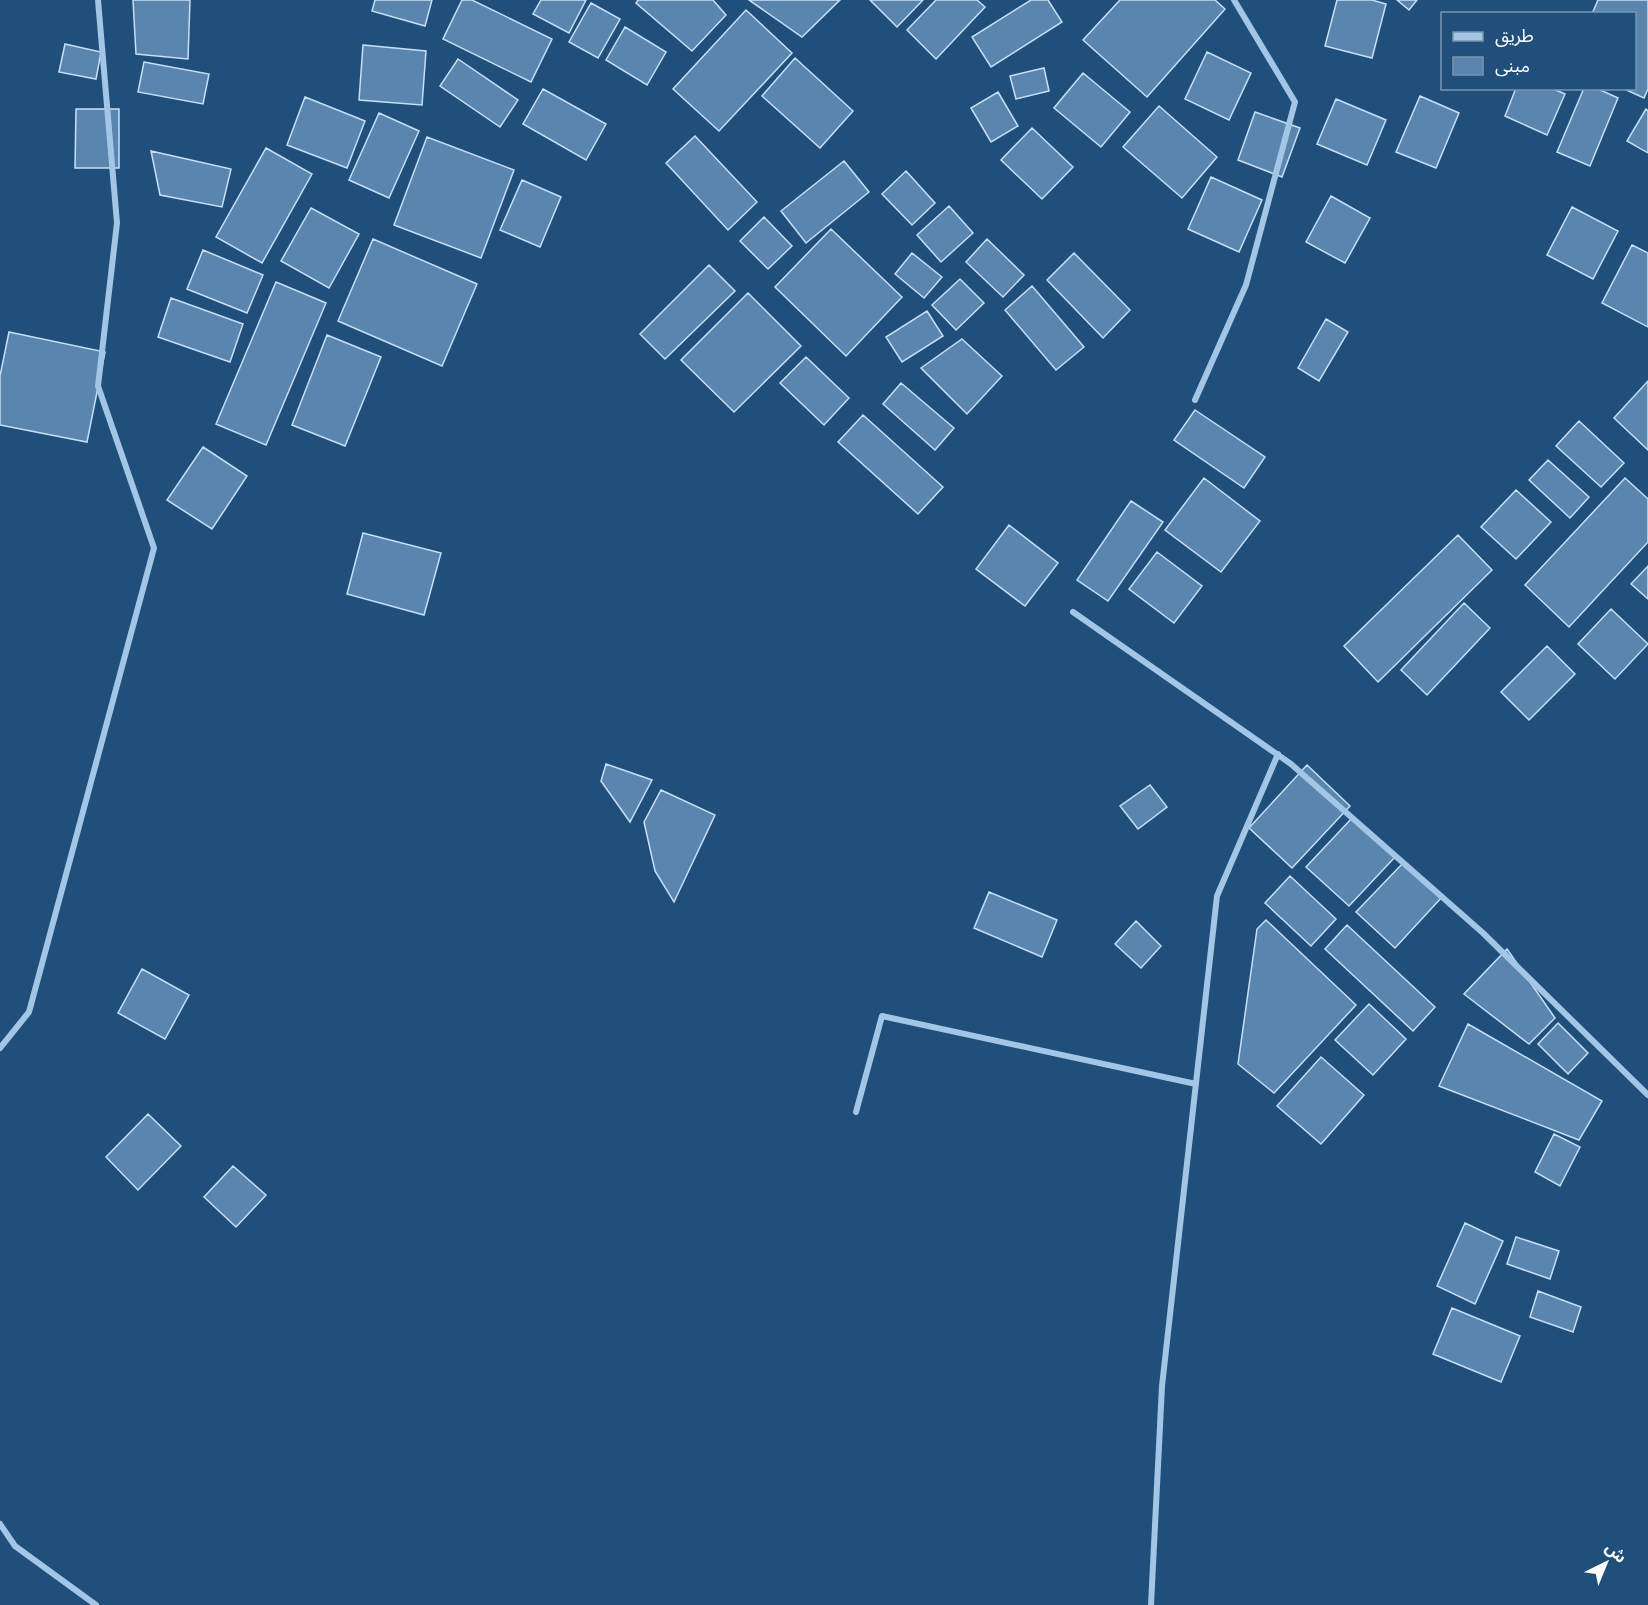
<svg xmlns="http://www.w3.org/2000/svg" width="1648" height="1605" viewBox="0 0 1648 1605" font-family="Jost,'Noto Sans Arabic',sans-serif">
	<rect width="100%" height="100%" fill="#214f7c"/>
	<!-- building -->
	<path fill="#5985ae" stroke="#c7dff5" stroke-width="1.5" d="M133 0H190L188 59 136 54Z
		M375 0H432L425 26 372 11Z
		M462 0H472L552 39 531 82 443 39Z
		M541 0H586L569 33 533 14Z
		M638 0H713L726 15 692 51 636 3Z
		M749 0H840L802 37Z
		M870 0H923L897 27Z
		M936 0H977L985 7 936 59 907 30Z
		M1031 0H1048L1062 22 991 67 972 37Z
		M1120 0H1215L1225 9 1147 97 1083 40Z
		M1337 0H1372L1386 4 1372 58 1325 46Z
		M1397 0H1417L1409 10Z
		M1598 0H1648V89L1644 98 1622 88H1634V14H1592Z
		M591 3 620 19 598 58 569 42Z
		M746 10 792 53 719 131 673 89Z
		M625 27 666 52 647 85 606 60Z
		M65 44 101 52 96 79 59 72Z
		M363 45 426 51 422 105 359 100Z
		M1207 52 1251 73 1229 120 1185 99Z
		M795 58 853 111 820 148 762 96Z
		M458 59 518 100 500 127 440 86Z
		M144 62 209 74 203 104 138 92Z
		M1044 68 1049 91 1016 99 1010 76Z
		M1083 73 1130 112 1101 147 1054 108Z
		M1516 88H1551L1565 94 1547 135 1505 116Z
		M1584 88H1596L1618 98 1590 166 1557 152Z
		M543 89 606 124 586 160 523 124Z
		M998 92 1018 126 991 142 971 108Z
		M1420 96 1459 113 1436 168 1396 152Z
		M305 97 365 121 347 168 287 145Z
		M1336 99 1386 120 1367 165 1317 144Z
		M1159 106 1217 157 1182 198 1123 147Z
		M76 109H119V168H75Z
		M1646 109 1648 111V153L1627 141Z
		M1255 112 1300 128 1282 177 1238 160Z
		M379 113 419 131 389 198 349 180Z
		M1032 128 1073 167 1042 199 1001 160Z
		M695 136 757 202 728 230 666 163Z
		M427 137 514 170 481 258 394 225Z
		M266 148 312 174 262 263 216 237Z
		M151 151 231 169 222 207 160 195Z
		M844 161 869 192 806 243 781 211Z
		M906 171 935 203 912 225 882 194Z
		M1211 177 1262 200 1239 252 1188 229Z
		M522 180 561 197 540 247 500 230Z
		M1331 196 1370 218 1345 263 1306 242Z
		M949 206 973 233 941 262 917 235Z
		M1572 207 1618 231 1593 279 1547 255Z
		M311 208 359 234 329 288 281 261Z
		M764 217 792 246 768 269 740 241Z
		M831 229 902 297 846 356 775 287Z
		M373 239 477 284 442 366 338 321Z
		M987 239 1024 275 1003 297 966 262Z
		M1632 245 1648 253V327L1602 303Z
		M203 250 263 275 247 313 187 289Z
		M912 253 942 277 924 298 895 274Z
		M1074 253 1130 310 1103 338 1047 280Z
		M709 265 735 291 665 359 640 334Z
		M960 279 984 303 956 330 932 305Z
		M276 282 326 303 266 445 216 424Z
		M1032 286 1084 347 1056 370 1005 310Z
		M748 293 801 346 734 412 681 360Z
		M171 298 243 324 230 362 158 337Z
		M927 311 943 336 902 362 886 337Z
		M1326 319 1348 332 1319 381 1298 368Z
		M9 332 105 352 87 442 0 425V376Z
		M327 335 381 357 345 446 292 425Z
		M962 339 1002 376 967 414 921 368Z
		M806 357 849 398 824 425 780 383Z
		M1648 381V450L1614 418Z
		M901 383 954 428 935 450 883 404Z
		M1195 410 1265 457 1244 488 1174 440Z
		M863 415 943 487 918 514 838 442Z
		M1579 421 1624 463 1601 487 1556 446Z
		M203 447 247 476 212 529 167 500Z
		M1548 460 1589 497 1570 518 1529 480Z
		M1204 478 1260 521 1221 572 1165 530Z
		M1625 478 1648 499V542L1569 627 1525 585Z
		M1516 490 1551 522 1516 559 1481 527Z
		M1131 501 1163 522 1108 601 1077 580Z
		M1009 525 1058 563 1025 606 976 569Z
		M363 533 441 553 424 615 347 594Z
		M1458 535 1492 570 1378 682 1344 646Z
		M1157 552 1202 586 1174 623 1129 589Z
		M1648 566V599L1631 584Z
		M1464 603 1490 628 1427 695 1401 670Z
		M1611 609 1648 644 1615 679 1578 644Z
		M1547 646 1575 674 1529 720 1501 692Z
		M606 764 652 780 630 822 601 781Z
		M1307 765 1350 806 1292 868 1249 828Z
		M1150 785 1167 807 1138 829 1120 806Z
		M661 790 715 815 674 902 655 871 644 822Z
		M1352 818 1395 857 1349 906 1306 867Z
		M1404 862 1442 897 1395 948 1356 912Z
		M1290 876 1336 919 1311 946 1265 903Z
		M989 892 1057 920 1042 957 974 928Z
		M1266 920 1356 1005 1274 1093 1238 1064 1257 929Z
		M1136 921 1161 946 1141 968 1115 944Z
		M1347 925 1435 1007 1413 1031 1325 949Z
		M1507 949 1555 1018 1529 1044 1464 994Z
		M142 969 189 995 165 1039 118 1013Z
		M1369 1004 1406 1039 1373 1075 1335 1040Z
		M1558 1023 1588 1053 1568 1074 1538 1044Z
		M1468 1024 1602 1101 1579 1140 1439 1086Z
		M1321 1057 1364 1095 1321 1144 1277 1106Z
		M148 1114 181 1146 138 1190 106 1157Z
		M1554 1134 1580 1147 1560 1186 1535 1172Z
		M233 1166 266 1195 236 1227 204 1197Z
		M1465 1223 1503 1241 1475 1304 1437 1286Z
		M1516 1237 1559 1251 1550 1279 1507 1264Z
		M1538 1291 1581 1307 1573 1332 1530 1317Z
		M1452 1308 1520 1336 1501 1382 1433 1354Z"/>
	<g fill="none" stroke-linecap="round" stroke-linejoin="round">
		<!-- street -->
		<path stroke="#a4c6e6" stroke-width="6" d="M1195 400 1246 285 1295 102 1234 0
			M1073 612 1291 764 1483 933 1648 1095
			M0 1048 29 1012 154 548 98 386 117 223 98 0
			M856 1112 882 1016 1196 1084
			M0 1524 15 1546 96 1605
			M1151 1605 1162 1386 1217 896 1278 754"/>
	</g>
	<!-- legend -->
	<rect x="1441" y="12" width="195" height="78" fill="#214f7c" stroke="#7a95b0" stroke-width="1.5"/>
	<rect x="1453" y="32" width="30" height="9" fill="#a4c6e6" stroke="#7a95b0" stroke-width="1.5"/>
	<text x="1495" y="42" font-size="18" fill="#ffffff">طريق</text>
	<rect x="1453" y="57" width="30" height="18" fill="#5985ae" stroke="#7a95b0" stroke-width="1.5"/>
	<text x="1495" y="72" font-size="18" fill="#ffffff">مبنى</text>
	<!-- north arrow -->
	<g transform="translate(1606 1563) rotate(43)" stroke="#214f7c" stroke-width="4.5" paint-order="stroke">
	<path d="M0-4.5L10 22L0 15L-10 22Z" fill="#ffffff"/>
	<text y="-9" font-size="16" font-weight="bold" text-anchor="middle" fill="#ffffff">ش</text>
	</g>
</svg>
